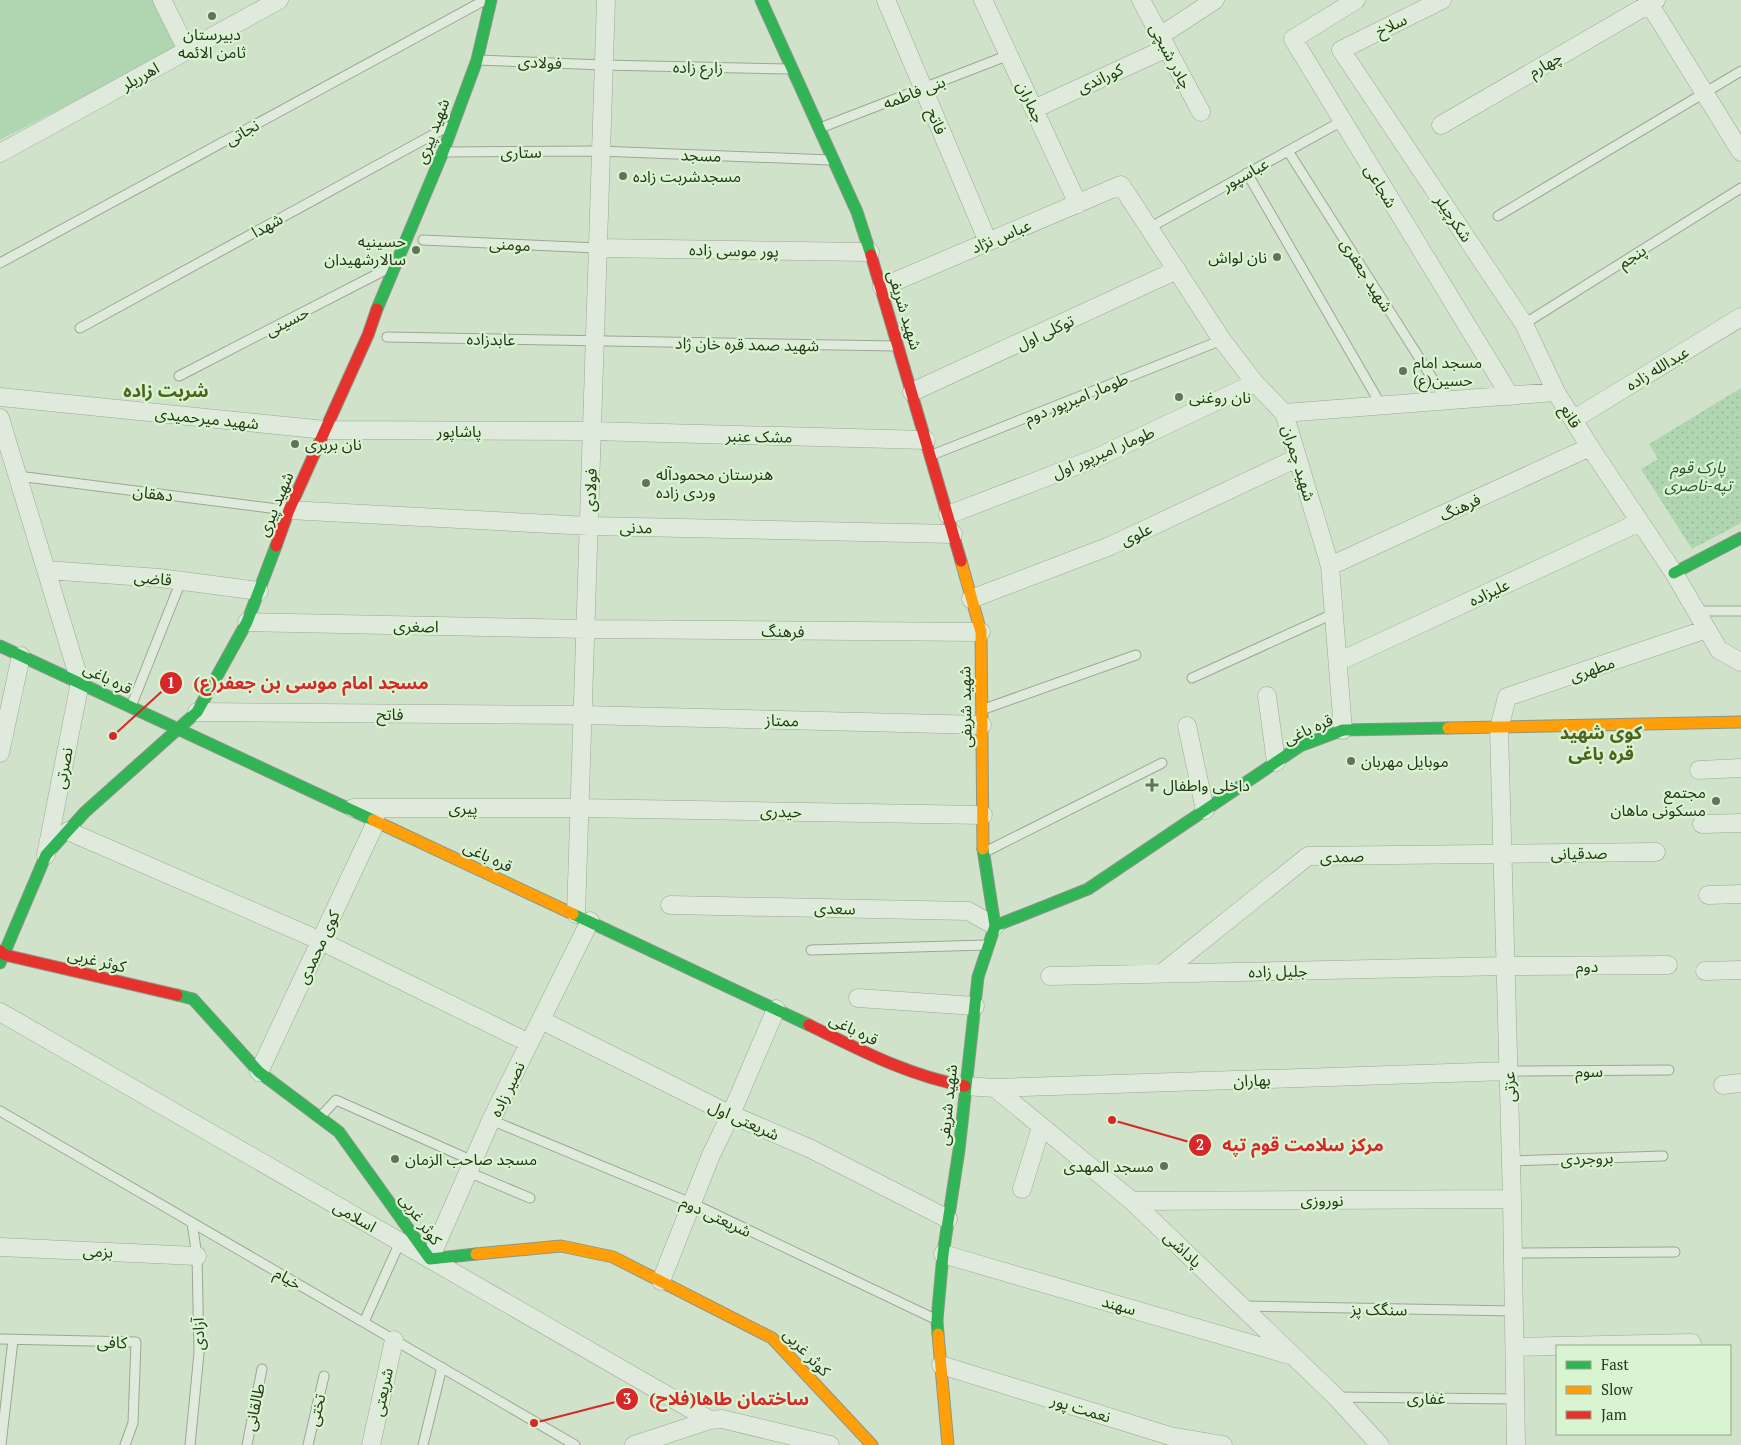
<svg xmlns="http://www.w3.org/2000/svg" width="1741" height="1445" viewBox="0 0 1741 1445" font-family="'PT Serif','Noto Sans Arabic',serif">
	<defs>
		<pattern id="park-dots" width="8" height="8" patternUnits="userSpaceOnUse" patternTransform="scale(1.25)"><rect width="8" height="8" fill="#b0d5b1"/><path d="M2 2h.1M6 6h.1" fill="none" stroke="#97b798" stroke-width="1.8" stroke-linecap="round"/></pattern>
	</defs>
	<rect width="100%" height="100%" fill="#d1e2ca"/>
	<!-- park -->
	<path fill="url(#park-dots)" d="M1741 388V523L1692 549 1641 469 1658 459 1649 444Z"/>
	<!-- garden -->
	<path fill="#b0d5b1" d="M0 0H158L181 46 0 140Z"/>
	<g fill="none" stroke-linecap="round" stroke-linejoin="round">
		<!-- lane casing -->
		<g stroke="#9ba794" stroke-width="11">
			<path id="lane" d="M478 60 603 65 790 69
				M820 128 1009 55
				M1288 151 1446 400
				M445 152 599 151 830 160
				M1247 173 1381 405
				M1498 216 1741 71
				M1149 228 1342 121
				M423 240 598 248
				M0 263 485 0
				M1524 324 1741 188
				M80 328 447 127
				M387 337 896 346
				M179 376 387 269
				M932 455 1222 340
				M18 476 286 510
				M1696 611H1741
				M1192 678 1335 613
				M132 704 181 581
				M984 709 1136 655
				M985 852 1162 763
				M811 950 986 945
				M1509 1071 1669 1070
				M0 1111 575 1445
				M321 1116 336 1100 473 1161
				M491 1120 696 1205 935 1319
				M1511 1161 1663 1156
				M468 1172 530 1198
				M1513 1253 1675 1252
				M1244 1306 1514 1311
				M364 1322 400 1242
				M0 1339 136 1342 133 1423 125 1445
				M1337 1397 1515 1399
				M1 1445 13 1340
				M190 1445 199 1353 197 1256 192 1223
				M247 1445 262 1369
				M308 1445 324 1376
				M423 1445 442 1367"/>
		</g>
		<!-- street casing -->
		<g stroke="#9ba794" stroke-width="19">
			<path id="street" d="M162 0 187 50
				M886 0 988 242
				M983 0 1078 204
				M1141 0 1201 112
				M1356 0 1293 39 1510 396
				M1442 0 1341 50 1524 324 1556 392 1590 447 1674 573 1719 650 1741 662
				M1647 0 1741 152
				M1160 36 1215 0
				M1034 109 1167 48
				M1441 125 1656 0
				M0 153 279 0
				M598 248 870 252
				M882 287 1121 185 1222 340 1255 383 1284 413 1330 566 1343 730
				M912 392 1177 270
				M0 397 325 430 592 431 926 440
				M1284 413 1556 392
				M0 418 80 682 46 855
				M1574 419 1741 317
				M289 510 589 526 953 534
				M948 515 1096 458 1255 383
				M1330 566 1590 447
				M46 570 160 578 259 591
				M971 599 1110 546 1297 458
				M247 622 586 629 981 632
				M1338 662 1640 522
				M1267 696 1276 762
				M197 712 583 715 982 725
				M1187 726 1205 810
				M0 753 21 656
				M1699 770 1741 768
				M353 808H580L983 815
				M1702 824 1741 823
				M68 831 321 941 529 1043
				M1708 895 1741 894
				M670 905 968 911 995 926
				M576 914 606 0
				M1705 971 1741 970
				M1162 973 1308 856 1656 852
				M1050 976 1506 966 1668 965
				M858 998 975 1006
				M0 1012 710 1420
				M541 1020 723 1111 811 1149 948 1219
				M259 1072 376 822
				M1723 1085 1741 1083
				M965 1086 995 1088 1132 1201 1336 1397 1380 1445
				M995 1088 1509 1071
				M1022 1189 1041 1127
				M1132 1201 1512 1199
				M0 1247 197 1256
				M943 1254 1293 1356
				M430 1259 491 1120 590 921
				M661 1281 711 1155 731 1114 776 1009
				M1515 1347 1692 1343
				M941 1365 1170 1436 1223 1445
				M371 1445 394 1340
				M634 1445 710 1420 722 1419 830 1445
				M1516 1445 1512 1199 1499 729 1507 697 1707 629"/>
		</g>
		<!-- fast casing -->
		<g stroke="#8b9784" stroke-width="13">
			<path id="fast" d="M761 0 857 212 871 255
				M377 309 443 152 477 60 491 0
				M1674 573 1741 538
				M0 646 373 820
				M573 914 809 1025
				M995 926 1088 889 1300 746 1343 730 1448 728
				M0 963 46 855 85 812 197 712 247 622 276 546
				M177 995 193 999 259 1072 339 1132 430 1259 476 1254
				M938 1334 937 1320 943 1254 959 1150 978 977 995 926 983 849"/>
		</g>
		<!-- slow casing -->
		<g stroke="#8b9784" stroke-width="13">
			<path id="slow" d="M961 561 981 632 983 849
				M1448 728 1741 722
				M373 820 573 914
				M476 1254 561 1246 613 1257 772 1338 872 1445
				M938 1334 948 1445"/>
		</g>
		<!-- jam casing -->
		<g stroke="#8b9784" stroke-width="13">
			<path id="jam" d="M871 255 961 561
				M276 546 289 510 368 335 377 309
				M0 951 5 955 177 995
				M809 1025C860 1050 909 1076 965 1086"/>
		</g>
		<!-- lane -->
		<use href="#lane" stroke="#e0eadc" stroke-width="9"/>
		<!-- street -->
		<use href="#street" stroke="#e0eadc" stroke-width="18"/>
		<!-- fast -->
		<use href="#fast" stroke="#30b455" stroke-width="11"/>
		<!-- slow -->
		<use href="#slow" stroke="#ff9f0a" stroke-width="11"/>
		<!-- jam -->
		<use href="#jam" stroke="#e5322d" stroke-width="11"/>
	</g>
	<!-- markers -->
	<g fill="#63725a" stroke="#d9f4d0" stroke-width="2">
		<circle cx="212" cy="16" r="5"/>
		<circle cx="623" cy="176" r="5"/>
		<circle cx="416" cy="250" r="5"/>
		<circle cx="1277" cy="257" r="5"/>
		<circle cx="1403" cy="371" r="5"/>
		<circle cx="1179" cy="397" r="5"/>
		<circle cx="295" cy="444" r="5"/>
		<circle cx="646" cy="483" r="5"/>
		<circle cx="1351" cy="761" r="5"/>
		<path d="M1149.5 777.5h5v5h5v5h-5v5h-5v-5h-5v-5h5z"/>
		<circle cx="1716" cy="801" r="5"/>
		<circle cx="395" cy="1159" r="5"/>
		<circle cx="1164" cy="1166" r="5"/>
	</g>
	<g text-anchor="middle" stroke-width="4.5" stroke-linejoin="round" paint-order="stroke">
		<!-- street labels -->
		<g font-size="16" fill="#28351d" stroke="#d9f4d0">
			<text transform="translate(1391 25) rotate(-26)" y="6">سلاخ</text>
			<text transform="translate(1171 56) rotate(62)" y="6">چادر شبچی</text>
			<text transform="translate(540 62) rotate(3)" y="6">فولادی</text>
			<text transform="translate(1545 64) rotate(-30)" y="6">چهارم</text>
			<text transform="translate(698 67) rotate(1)" y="6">زارع زاده</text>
			<text transform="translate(140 76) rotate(-29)" y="6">اهرریلر</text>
			<text transform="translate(1100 78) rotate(-25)" y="6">کوراندی</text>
			<text transform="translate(914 92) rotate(-21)" y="6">بنی فاطمه</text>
			<text transform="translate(1031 102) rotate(65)" y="6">جماران</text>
			<text transform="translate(937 121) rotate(67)" y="6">فاتح</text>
			<text transform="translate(432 131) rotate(-69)" y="6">شهید پیری</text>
			<text transform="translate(242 132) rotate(-29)" y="6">نجاتی</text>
			<text transform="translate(521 152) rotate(-1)" y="6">ستاری</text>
			<text transform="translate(701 155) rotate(2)" y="6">مسجد</text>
			<text transform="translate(1245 174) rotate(-29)" y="6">عباسپور</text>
			<text transform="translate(1381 186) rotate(59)" y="6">شجاعی</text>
			<text transform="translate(1454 218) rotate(56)" y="6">شکرچیلر</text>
			<text transform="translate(267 225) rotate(-29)" y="6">شهدا</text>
			<text transform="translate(1001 236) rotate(-23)" y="6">عباس نژاد</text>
			<text transform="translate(510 244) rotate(3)" y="6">مومنی</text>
			<text transform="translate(734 250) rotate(1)" y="6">پور موسی زاده</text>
			<text transform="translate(1632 256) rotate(-32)" y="6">پنجم</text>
			<text transform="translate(1367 275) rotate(58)" y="6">شهید جعفری</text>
			<text transform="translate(905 310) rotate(73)" y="6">شهید شریفى</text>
			<text transform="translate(287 321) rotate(-27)" y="6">حسینی</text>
			<text transform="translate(1045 332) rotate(-25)" y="6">توکلی اول</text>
			<text transform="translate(491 339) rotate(1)" y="6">عابدزاده</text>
			<text transform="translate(747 344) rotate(1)" y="6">شهید صمد قره خان ژاد</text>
			<text transform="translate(1657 368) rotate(-31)" y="6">عبدالله زاده</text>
			<text transform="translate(1076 398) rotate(-22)" y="6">طومار امیرپور دوم</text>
			<text transform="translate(1571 416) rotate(58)" y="6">قانع</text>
			<text transform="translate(207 418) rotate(6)" y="6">شهید میرحمیدی</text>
			<text x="459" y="437">پاشاپور</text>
			<text transform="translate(759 436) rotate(1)" y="6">مشک عنبر</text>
			<text transform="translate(1103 452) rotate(-23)" y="6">طومار امیرپور اول</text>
			<text transform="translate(1299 463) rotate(73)" y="6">شهید چمران</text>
			<text transform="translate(590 490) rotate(-88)" y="6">فولادی</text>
			<text transform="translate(153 493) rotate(7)" y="6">دهقان</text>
			<text transform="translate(275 504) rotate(-67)" y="6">شهید پیری</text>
			<text transform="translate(1460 507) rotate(-25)" y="6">فرهنگ</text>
			<text transform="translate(636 527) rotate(1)" y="6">مدنی</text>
			<text transform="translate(1136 534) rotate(-25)" y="6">علوی</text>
			<text transform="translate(153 578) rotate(5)" y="6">قاضی</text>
			<text transform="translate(1489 592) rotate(-25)" y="6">علیزاده</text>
			<text transform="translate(416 626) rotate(1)" y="6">اصغری</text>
			<text transform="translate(783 631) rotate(1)" y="6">فرهنگ</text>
			<text transform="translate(1592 669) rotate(-19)" y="6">مطهری</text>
			<text transform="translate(108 678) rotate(26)" y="6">قره باغی</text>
			<text transform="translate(965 707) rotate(-91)" y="6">شهید شریفى</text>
			<text transform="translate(390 714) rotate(1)" y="6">فاتح</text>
			<text transform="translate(782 720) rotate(1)" y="6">ممتاز</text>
			<text transform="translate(1308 729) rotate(-24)" y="6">قره باغی</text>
			<text transform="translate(63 768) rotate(-79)" y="6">نصرتی</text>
			<text x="463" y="814">پیری</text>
			<text transform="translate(781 811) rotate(1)" y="6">حیدری</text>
			<text transform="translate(1579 853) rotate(-1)" y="6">صدقیانی</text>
			<text transform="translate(488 856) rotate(25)" y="6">قره باغی</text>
			<text transform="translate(1342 856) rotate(-1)" y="6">صمدی</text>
			<text transform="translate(835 908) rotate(1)" y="6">سعدی</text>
			<text transform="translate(318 947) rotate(-65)" y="6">کوی محمدی</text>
			<text transform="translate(97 960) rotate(13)" y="6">کوثر غربی</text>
			<text x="1587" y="972">دوم</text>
			<text transform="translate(1278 971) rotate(-1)" y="6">جلیل زاده</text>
			<text transform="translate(854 1029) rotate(26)" y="6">قره باغی</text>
			<text transform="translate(1589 1071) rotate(-1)" y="6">سوم</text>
			<text transform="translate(1252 1080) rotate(-2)" y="6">بهاران</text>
			<text transform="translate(1509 1087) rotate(-92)" y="6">عزتی</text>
			<text transform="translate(507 1089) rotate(-64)" y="6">نصیر زاده</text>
			<text transform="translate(947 1105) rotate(-84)" y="6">شهید شریفى</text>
			<text transform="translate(744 1120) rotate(24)" y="6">شریعتی اول</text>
			<text transform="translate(1587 1158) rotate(-2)" y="6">بروجردی</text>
			<text x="1322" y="1206">نوروزی</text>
			<text transform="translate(355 1216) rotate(30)" y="6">اسلامی</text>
			<text transform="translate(716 1216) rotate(25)" y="6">شریعتی دوم</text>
			<text transform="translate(421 1219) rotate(54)" y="6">کوثر غربی</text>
			<text transform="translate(1183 1249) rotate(43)" y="6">پاداشی</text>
			<text transform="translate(98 1251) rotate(3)" y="6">بزمی</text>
			<text transform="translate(288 1278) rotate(30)" y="6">خیام</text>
			<text transform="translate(1119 1305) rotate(16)" y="6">سهند</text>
			<text transform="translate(1379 1309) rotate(1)" y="6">سنگک پز</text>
			<text transform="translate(198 1334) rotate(-91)" y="6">آزادی</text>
			<text transform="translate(112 1342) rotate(1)" y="6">کافی</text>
			<text transform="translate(807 1352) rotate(46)" y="6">کوثر غربی</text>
			<text transform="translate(382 1392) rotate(-78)" y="6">شریعتی</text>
			<text x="1426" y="1404">غفاری</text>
			<text transform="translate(254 1407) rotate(-78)" y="6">طالقانی</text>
			<text transform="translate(1081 1408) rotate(17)" y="6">نعمت پور</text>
			<text transform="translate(316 1410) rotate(-77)" y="6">تختی</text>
		</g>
		<!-- poi labels -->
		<g font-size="16" fill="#28351d" stroke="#d9f4d0" text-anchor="start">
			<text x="212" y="40" text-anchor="middle">دبیرستان<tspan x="212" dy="18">ثامن الائمه</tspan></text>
			<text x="633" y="182">مسجدشربت زاده</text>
			<text x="406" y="247" text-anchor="end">حسینیه<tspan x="406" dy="18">سالارشهیدان</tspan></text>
			<text x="1267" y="263" text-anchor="end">نان لواش</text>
			<text x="1413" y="368">مسجد امام<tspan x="1413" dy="18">حسین(ع)</tspan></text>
			<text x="1189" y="403">نان روغنی</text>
			<text x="305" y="450">نان بربری</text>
			<text x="656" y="480">هنرستان محمودآله<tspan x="656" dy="18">وردی زاده</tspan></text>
			<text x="1361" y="767">موبایل مهربان</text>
			<text x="1163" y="791">داخلی واطفال</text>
			<text x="1706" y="798" text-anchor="end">مجتمع<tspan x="1706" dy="18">مسکونی ماهان</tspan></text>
			<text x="405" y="1165">مسجد صاحب الزمان</text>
			<text x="1154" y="1172" text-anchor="end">مسجد المهدی</text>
		</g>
		<!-- park labels -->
		<g font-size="16" font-style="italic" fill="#245231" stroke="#d9f4d0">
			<text x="1698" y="473">پارک قوم<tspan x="1698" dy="18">تپه-ناصری</tspan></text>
		</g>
		<!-- neighbourhood labels -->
		<g font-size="18" font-weight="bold" fill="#50611d" stroke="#d9f4d0">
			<text x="166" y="397">شربت زاده</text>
			<text x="1601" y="739">کوی شهید<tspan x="1601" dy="21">قره باغی</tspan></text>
		</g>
	</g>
	<!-- callouts -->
	<path fill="none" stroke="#d62828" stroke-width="2" d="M113 736L171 683M1112 1120L1200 1145M534 1423L627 1399"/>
	<g fill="#d62828" stroke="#d9f4d0" stroke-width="2">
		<circle cx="113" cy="736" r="5"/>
		<circle cx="1112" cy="1120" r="5"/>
		<circle cx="534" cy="1423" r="5"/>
		<circle cx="171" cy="683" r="12"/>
		<circle cx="1200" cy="1145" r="12"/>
		<circle cx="627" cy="1399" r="12"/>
	</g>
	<g font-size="15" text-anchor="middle" font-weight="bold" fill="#fff">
		<text x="171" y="688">1</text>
		<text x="1200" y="1150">2</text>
		<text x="627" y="1404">3</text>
	</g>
	<g font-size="18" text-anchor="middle" font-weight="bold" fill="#d62828" stroke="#d9f4d0" stroke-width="4.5" stroke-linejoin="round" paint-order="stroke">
		<text x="311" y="689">مسجد امام موسی بن جعفر(ع)</text>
		<text x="1303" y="1151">مرکز سلامت قوم تپه</text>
		<text x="729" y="1405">ساختمان طاها(فلاح)</text>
	</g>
	<!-- legend -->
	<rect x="1556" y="1345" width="175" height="90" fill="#d9f4d0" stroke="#92a888"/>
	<rect x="1566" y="1361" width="25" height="8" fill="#30b455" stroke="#92a888"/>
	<text x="1601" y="1370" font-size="15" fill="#28351d">Fast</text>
	<rect x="1566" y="1386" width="25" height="8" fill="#ff9f0a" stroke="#92a888"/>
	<text x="1601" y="1395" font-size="15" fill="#28351d">Slow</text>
	<rect x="1566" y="1411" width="25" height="8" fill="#e5322d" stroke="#92a888"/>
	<text x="1601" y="1420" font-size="15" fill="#28351d">Jam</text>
</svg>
